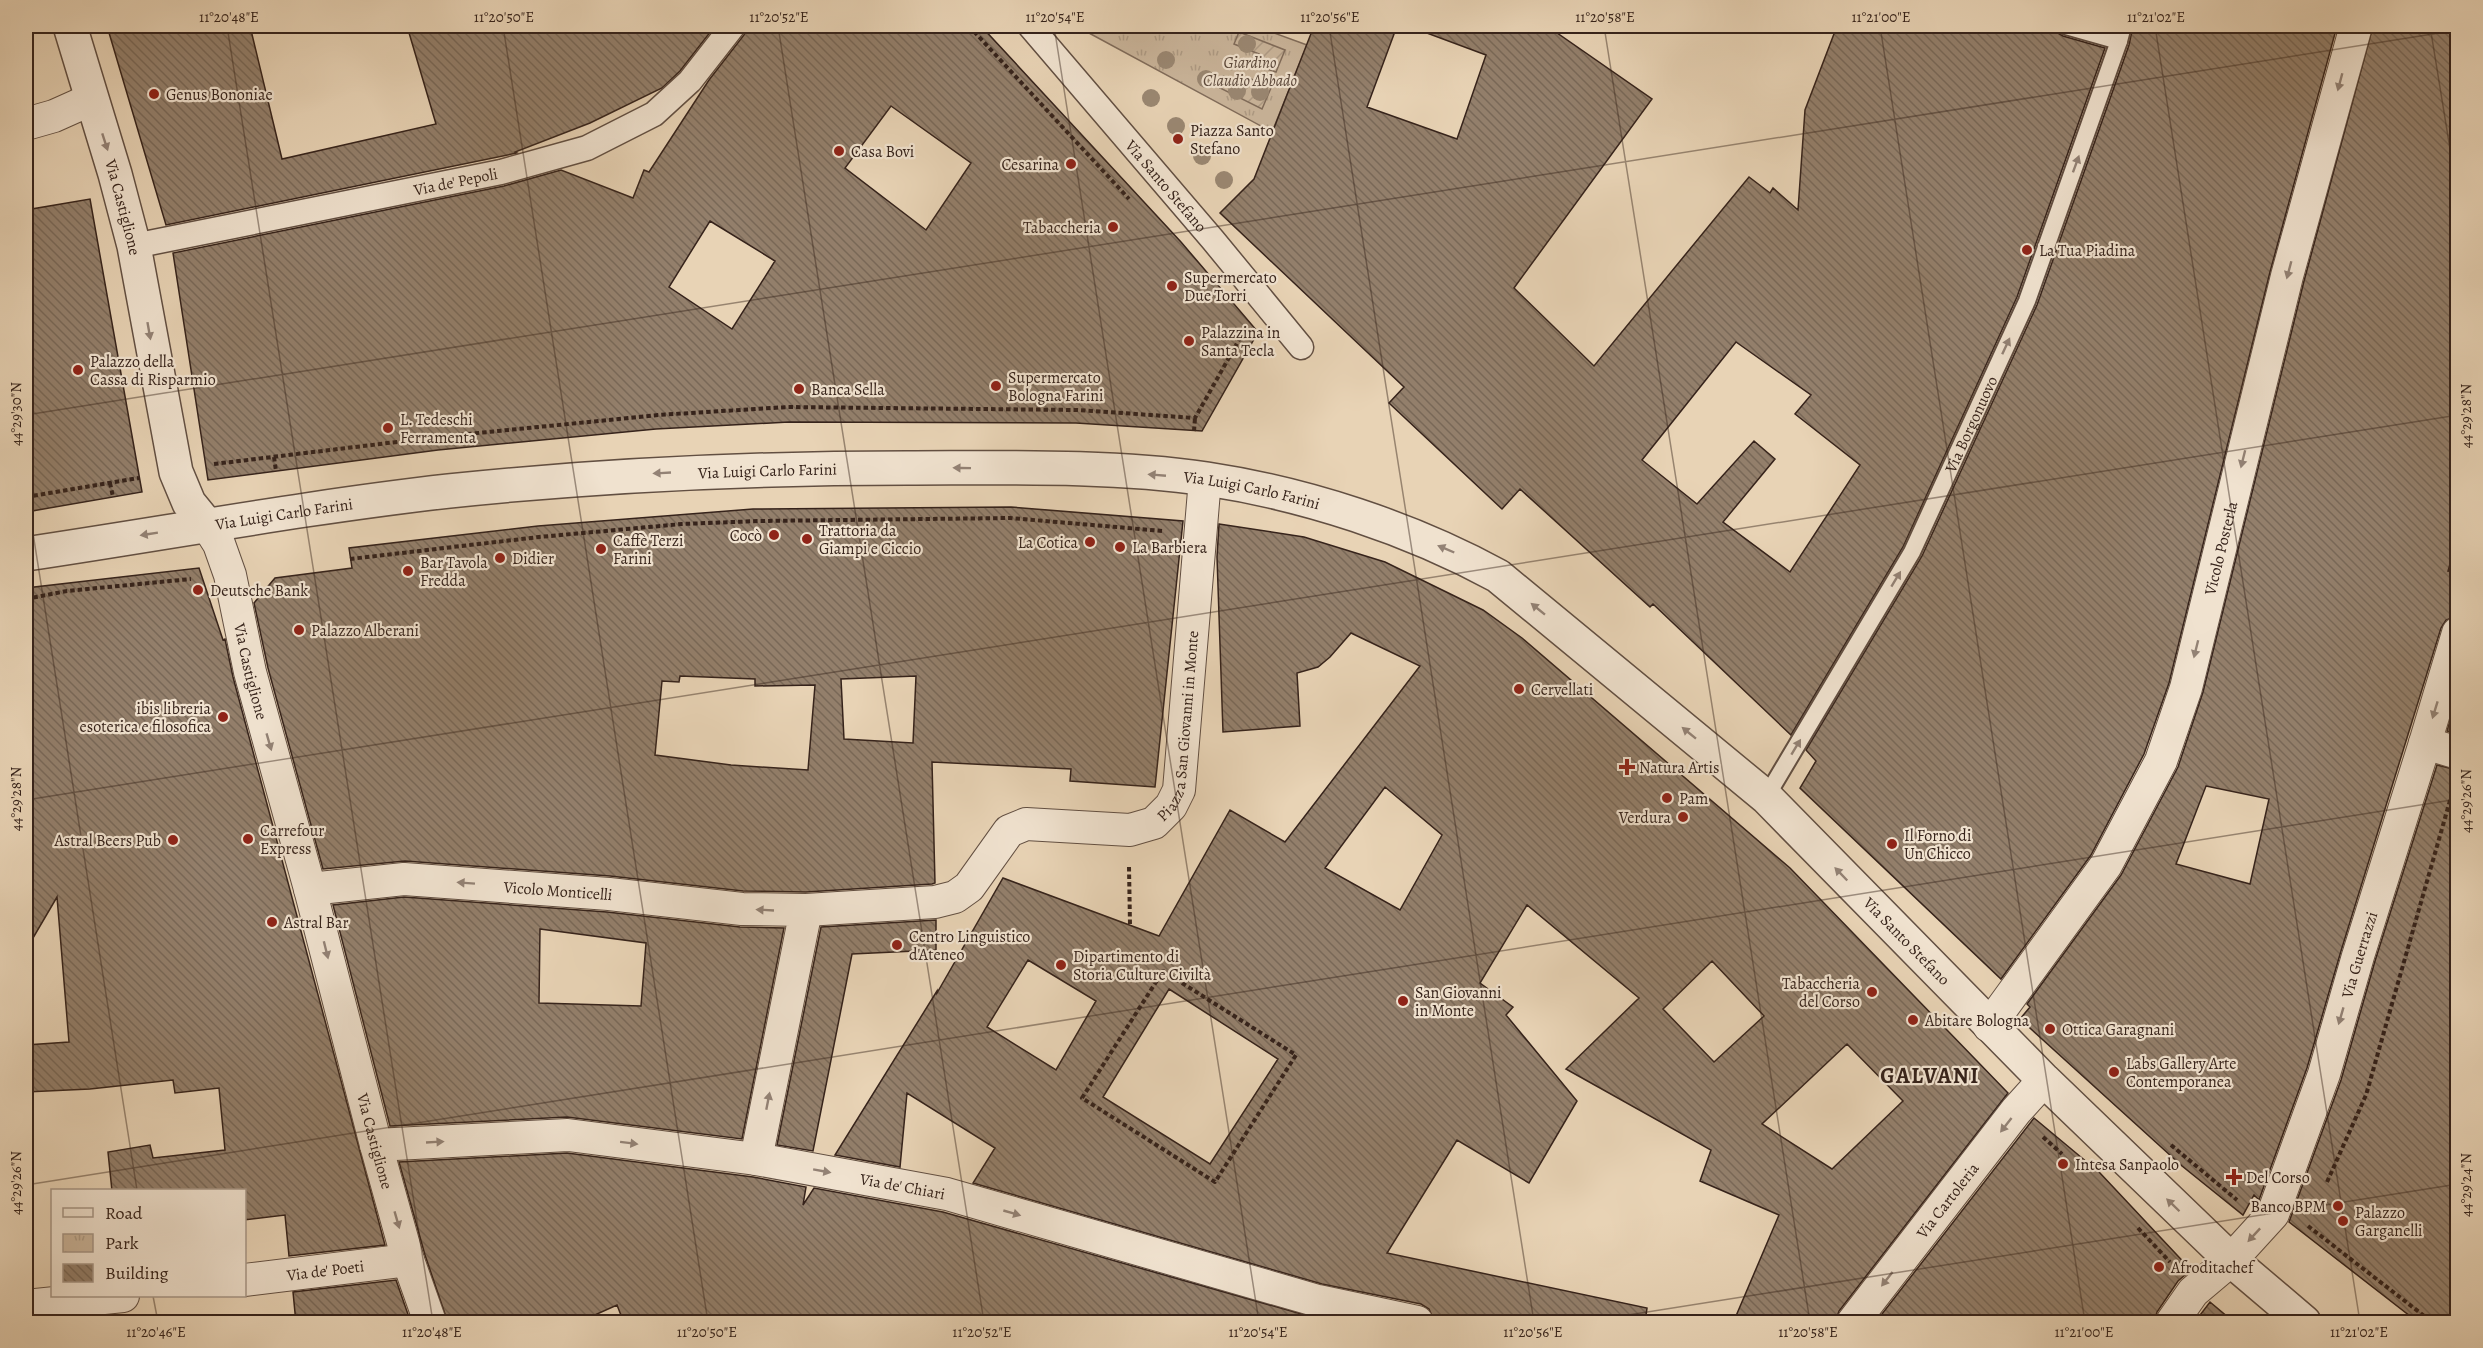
<svg xmlns="http://www.w3.org/2000/svg" width="2483" height="1348" viewBox="0 0 2483 1348" font-family="Alegreya,serif">
	<defs>
		<pattern id="park-tufts" width="24" height="20" patternUnits="userSpaceOnUse" patternTransform="scale(1.5)"><rect width="24" height="20" fill="#cab59b"/><path d="M3 7l-1-3M5 7V3M7 7l1-3M15 17l-1-3M17 17v-4M19 17l1-3" fill="none" stroke="#ae9b85"/></pattern>
		<pattern id="garden-furrows" width="10" height="10" patternUnits="userSpaceOnUse" patternTransform="scale(1.5)"><rect width="10" height="10" fill="#cab59b"/><path d="M-1 1l2-2M0 10L10 0M9 11l2-2" fill="none" stroke="#ae9b85"/></pattern>
		<pattern id="building-back-hatch" width="6" height="6" patternUnits="userSpaceOnUse" patternTransform="scale(1.5)"><rect width="6" height="6" fill="#937f6b"/><path d="M-1 5l2 2M0 0l6 6M5-1l2 2" fill="none" stroke="#796857"/></pattern>
	</defs>
	<rect width="100%" height="100%" fill="#e8d3b5"/>
	<filter id="stains"><feTurbulence type="fractalNoise" baseFrequency=".00333" numOctaves="4"/><feColorMatrix values="0 0 0 0 .2 0 0 0 0 .09 0 0 0 0 .02 0 0 0 .5 -.17"/></filter>
	<radialGradient id="worn" r=".72"><stop offset=".6" stop-color="#630" stop-opacity="0"/><stop offset="1" stop-color="#630" stop-opacity=".3"/></radialGradient>
	<!-- park -->
	<path fill="url(#park-tufts)" stroke="#806c5b" stroke-width="1.5" d="M1076 26H1255L1307 45 1272 132Z"/>
	<!-- garden -->
	<path fill="url(#garden-furrows)" stroke="#806c5b" stroke-width="1.5" d="M1239 32 1285 50 1276 72 1255 65 1259 54 1234 44Z
		M1223 76 1245 87 1249 78 1271 88 1262 109 1218 87Z"/>
	<!-- building -->
	<path fill="url(#building-back-hatch)" stroke="#36231b" stroke-width="1.5" fill-rule="evenodd" d="M107 26H250L282 159 436 124 407 26H715L680 71 662 88 590 123 515 152 517 153 166 225Z
		M747 26H981L1181 242 1258 332 1202 431 1076 423 789 422 656 429 438 450 208 480 173 253 504 186 561 170 633 198 644 170 649 172 709 80 744 35ZM891 106 971 163 926 230 845 168ZM710 221 775 261 732 329 669 287Z
		M1314 26H1397L1367 107 1457 139 1486 55 1416 29V26H1547L1652 99 1514 288 1594 366 1749 177 1770 193 1773 188 1798 210 1805 110 1837 26H2056L2058 33 2063 36 2105 48 2017 297 1903 547 1791 735 1653 604 1650 607 1520 489 1502 509 1389 403 1404 387 1220 213 1254 179ZM1736 342 1811 395 1795 414 1860 465 1790 572 1723 522 1775 459 1754 441 1697 504 1642 460Z
		M2133 26H2337L2270 272 2169 683 2144 754 2091 855 2001 979 1800 788 1816 761 1806 750 1922 556 2037 305 2129 45Z
		M2373 26H2457V539L2448 571 2457 572V616L2446 620 2441 628 2341 951 2307 1068 2259 1200 2254 1195 2243 1215 2182 1166 2020 1019 2030 1007 2027 1004 2121 875 2178 767 2203 692 2304 281ZM2206 786 2269 799 2250 884 2176 864Z
		M90 199 142 492 26 512V210Z
		M1011 507 1183 521 1155 787 1070 781 1071 769 932 762 935 883 932 884 806 892 743 891 610 876 405 861 323 869 268 668 254 603 275 578 352 568 349 548 538 526 753 509ZM680 676 755 679V686L815 685 808 770 731 765 655 755 662 681 679 682ZM916 676 913 743 844 739 841 679Z
		M1219 524 1304 537 1385 562 1483 610 1522 638 1790 868 2008 1093 1839 1311 1835 1323H1733L1779 1215 1700 1181 1711 1150 1566 1069 1639 998 1527 905 1480 983 1513 1007 1506 1015 1577 1101 1529 1183 1457 1140 1387 1253 1647 1308 1645 1323H1435L1429 1309 1421 1304 1322 1284 973 1183 995 1148 907 1093 900 1167 835 1155 937 991V993L1003 878 1159 936 1230 810 1285 842 1420 666 1351 633 1330 657 1318 667 1297 673 1300 726 1223 732 1217 557ZM1385 787 1442 835 1400 910 1325 868ZM1028 960 1096 1001 1056 1070 987 1027ZM1712 961 1764 1016 1714 1062 1663 1009ZM1169 989 1278 1059 1210 1164 1103 1097ZM1847 1044 1903 1101 1832 1169 1762 1124Z
		M199 568 223 640 225 639 233 677 385 1245 289 1256 285 1215 244 1220V1191H112L108 1152 150 1145 153 1158 225 1150 219 1088 175 1093 173 1080 90 1089 26 1092V1045L69 1042 57 897 26 950V588Z
		M2457 697V734L2447 731Z
		M2437 765 2457 770V1323H2419L2289 1222 2341 1080 2375 961Z
		M404 897 607 912 740 927 784 928 742 1139 567 1117 390 1126 333 905ZM540 929 646 943 641 1006 539 1003Z
		M936 920V950L852 954 813 1151 777 1145 821 927Z
		M2034 1118 2100 1173 2191 1270 2178 1281 2157 1312 2154 1323H2012L1996 1320 1994 1323H1875Z
		M567 1153 753 1177 806 1187 803 1205 814 1188 943 1212 1333 1323H624L617 1305 577 1323H448L425 1255 399 1162Z
		M396 1280 411 1323H296L293 1292Z
		M2210 1302 2235 1323H2194Z"/>
	<g fill="none" stroke-linecap="round" stroke-linejoin="round">
		<!-- service casing -->
		<g stroke="#624f42" stroke-width="20">
			<g id="service">
				<path d="M2066 26 2119 41"/>
				<path id="s1" d="M1766 797 1912 552 2027 301 2119 41 2123 26"/>
			</g>
		</g>
		<!-- pedestrian casing -->
		<g stroke="#624f42" stroke-width="27">
			<g id="pedestrian">
				<path id="s2" d="M1030 26 1213 240 1301 347"/>
				<path id="s3" d="M134 246 501 172 587 148 654 114 690 81 733 26"/>
			</g>
		</g>
		<!-- minor casing -->
		<g stroke="#624f42" stroke-width="34">
			<g id="minor">
				<path d="M26 124 54 116 92 99"/>
				<path id="s4" d="M207 525 219 544 230 575 250 672 310 889 376 1145 408 1260 430 1322"/>
				<path d="M2425 743 2458 753"/>
				<path id="s5" d="M310 889 404 879 609 894 742 909 806 910 756 1159"/>
				<path id="s6" d="M806 910 935 902 955 897 969 887 1009 831 1026 824 1130 830 1154 823 1171 806 1179 790 1205 479"/>
				<path id="s7" d="M1989 1026 2106 865 2161 761 2186 688 2287 276 2356 26"/>
				<path id="s8" d="M376 1145 568 1135 756 1159 947 1194 1318 1301 1417 1322"/>
				<path id="s9" d="M244 1280 408 1260"/>
				<path d="M26 1306 123 1296"/>
				<path id="s10" d="M1853 1322 2016 1111 2044 1080"/>
				<path id="s11" d="M2172 1322 2193 1292 2231 1260 2273 1214 2324 1074 2358 956 2425 743 2458 633"/>
			</g>
		</g>
		<!-- tertiary casing -->
		<g stroke="#624f42" stroke-width="36">
			<g id="tertiary">
				<path id="s12" d="M70 26 115 174 134 246 176 472 189 503 207 525"/>
				<path id="s13" d="M26 554C167 533 307 507 449 491 602 475 753 468 907 468 1005 468 1109 465 1207 479 1306 494 1410 528 1498 576L1766 797 2044 1080 2231 1260 2304 1322"/>
			</g>
		</g>
		<!-- path -->
		<path stroke="#36231b" stroke-width="4" stroke-dasharray="4.5 3" stroke-linecap="butt" d="M969 26 1129 199
			M1194 431 1195 418
			M274 457 276 471
			M214 464 438 437 658 415 788 407 1077 410 1195 418 1244 331
			M110 483 113 497
			M26 497 139 478
			M350 559 539 537 682 524 759 521 1010 518 1163 531
			M26 599 67 591 191 579
			M1129 867 1130 925
			M1163 971 1296 1055 1215 1182 1082 1098Z
			M2043 1137 2062 1154
			M2171 1145 2237 1200
			M2327 1182 2366 1095 2453 790
			M2308 1226 2432 1322
			M2138 1228 2170 1262"/>
		<!-- service -->
		<use href="#service" stroke="#f0e2cf" stroke-width="16"/>
		<!-- pedestrian -->
		<use href="#pedestrian" stroke="#f0e2cf" stroke-width="24"/>
		<!-- minor -->
		<use href="#minor" stroke="#f0e2cf" stroke-width="32"/>
		<!-- tertiary -->
		<use href="#tertiary" stroke="#f0e2cf" stroke-width="33"/>
	</g>
	<!-- trees -->
	<g fill="#9a8772">
		<circle cx="1247" cy="44" r="9"/>
		<circle cx="1166" cy="60" r="9"/>
		<circle cx="1206" cy="79" r="9"/>
		<circle cx="1237" cy="91" r="9"/>
		<circle cx="1260" cy="92" r="9"/>
		<circle cx="1151" cy="98" r="9"/>
		<circle cx="1176" cy="126" r="9"/>
		<circle cx="1202" cy="156" r="9"/>
		<circle cx="1224" cy="180" r="9"/>
	</g>
	<!-- one-way arrows -->
	<defs><path id="oneway-solid" d="M-6-.8H1V-3.2L6.5 0L1 3.2V.8H-6Z" transform="scale(1.5)"/></defs>
	<g fill="#938275">
		<use href="#oneway-solid" transform="translate(2340 82) rotate(105)"/>
		<use href="#oneway-solid" transform="translate(105 142) rotate(72)"/>
		<use href="#oneway-solid" transform="translate(2076 164) rotate(-70)"/>
		<use href="#oneway-solid" transform="translate(2289 270) rotate(105)"/>
		<use href="#oneway-solid" transform="translate(149 331) rotate(80)"/>
		<use href="#oneway-solid" transform="translate(2006 346) rotate(-65)"/>
		<use href="#oneway-solid" transform="translate(2243 459) rotate(104)"/>
		<use href="#oneway-solid" transform="translate(962 468) rotate(-179)"/>
		<use href="#oneway-solid" transform="translate(662 473) rotate(177)"/>
		<use href="#oneway-solid" transform="translate(1157 475) rotate(-175)"/>
		<use href="#oneway-solid" transform="translate(149 534) rotate(171)"/>
		<use href="#oneway-solid" transform="translate(1446 549) rotate(-157)"/>
		<use href="#oneway-solid" transform="translate(1896 579) rotate(-59)"/>
		<use href="#oneway-solid" transform="translate(1538 609) rotate(-141)"/>
		<use href="#oneway-solid" transform="translate(2196 649) rotate(104)"/>
		<use href="#oneway-solid" transform="translate(2435 710) rotate(107)"/>
		<use href="#oneway-solid" transform="translate(1689 733) rotate(-141)"/>
		<use href="#oneway-solid" transform="translate(269 742) rotate(74)"/>
		<use href="#oneway-solid" transform="translate(1796 747) rotate(-59)"/>
		<use href="#oneway-solid" transform="translate(1841 874) rotate(-134)"/>
		<use href="#oneway-solid" transform="translate(466 883) rotate(-176)"/>
		<use href="#oneway-solid" transform="translate(765 910) rotate(-177)"/>
		<use href="#oneway-solid" transform="translate(326 950) rotate(76)"/>
		<use href="#oneway-solid" transform="translate(2341 1016) rotate(106)"/>
		<use href="#oneway-solid" transform="translate(768 1101) rotate(-79)"/>
		<use href="#oneway-solid" transform="translate(2006 1125) rotate(128)"/>
		<use href="#oneway-solid" transform="translate(435 1142) rotate(-3)"/>
		<use href="#oneway-solid" transform="translate(629 1143) rotate(7)"/>
		<use href="#oneway-solid" transform="translate(822 1171) rotate(10)"/>
		<use href="#oneway-solid" transform="translate(2173 1205) rotate(-136)"/>
		<use href="#oneway-solid" transform="translate(1012 1213) rotate(16)"/>
		<use href="#oneway-solid" transform="translate(397 1220) rotate(74)"/>
		<use href="#oneway-solid" transform="translate(2254 1235) rotate(133)"/>
		<use href="#oneway-solid" transform="translate(1887 1279) rotate(128)"/>
	</g>
	<!-- ticks -->
	<path fill="none" stroke="#36231b" stroke-width="1.5" stroke-opacity="0.45" d="M227 26 433 1322M503 26 708 1322M778 26 984 1322M1054 26 1259 1322M1329 26 1534 1322M1604 26 1810 1322M1880 26 2085 1322M2155 26 2360 1322M2430 26 2458 198M26 31 58 26M26 415 2458 30M26 489 137 1190M26 800 2458 415M26 1185 2458 799M153 1296 158 1322M1584 1322 2458 1184"/>
	<!-- markers -->
	<g fill="#8f2418" stroke="#f0e2cf" stroke-width="2">
		<circle cx="154" cy="94" r="6"/>
		<circle cx="1178" cy="139" r="6"/>
		<circle cx="839" cy="151" r="6"/>
		<circle cx="1071" cy="164" r="6"/>
		<circle cx="1113" cy="227" r="6"/>
		<circle cx="2027" cy="250" r="6"/>
		<circle cx="1172" cy="286" r="6"/>
		<circle cx="1189" cy="341" r="6"/>
		<circle cx="78" cy="370" r="6"/>
		<circle cx="996" cy="386" r="6"/>
		<circle cx="799" cy="389" r="6"/>
		<circle cx="388" cy="428" r="6"/>
		<circle cx="774" cy="535" r="6"/>
		<circle cx="807" cy="539" r="6"/>
		<circle cx="1090" cy="542" r="6"/>
		<circle cx="1120" cy="547" r="6"/>
		<circle cx="601" cy="549" r="6"/>
		<circle cx="500" cy="558" r="6"/>
		<circle cx="408" cy="571" r="6"/>
		<circle cx="198" cy="590" r="6"/>
		<circle cx="299" cy="630" r="6"/>
		<circle cx="1519" cy="689" r="6"/>
		<circle cx="223" cy="717" r="6"/>
		<path d="M1624 758h6v6h6v6h-6v6h-6v-6h-6v-6h6z"/>
		<circle cx="1667" cy="798" r="6"/>
		<circle cx="1683" cy="817" r="6"/>
		<circle cx="248" cy="839" r="6"/>
		<circle cx="173" cy="840" r="6"/>
		<circle cx="1892" cy="844" r="6"/>
		<circle cx="272" cy="922" r="6"/>
		<circle cx="897" cy="945" r="6"/>
		<circle cx="1061" cy="965" r="6"/>
		<circle cx="1872" cy="992" r="6"/>
		<circle cx="1403" cy="1001" r="6"/>
		<circle cx="1913" cy="1020" r="6"/>
		<circle cx="2050" cy="1029" r="6"/>
		<circle cx="2114" cy="1072" r="6"/>
		<circle cx="2063" cy="1164" r="6"/>
		<path d="M2231 1168h6v6h6v6h-6v6h-6v-6h-6v-6h6z"/>
		<circle cx="2338" cy="1206" r="6"/>
		<circle cx="2343" cy="1221" r="6"/>
		<circle cx="2159" cy="1267" r="6"/>
	</g>
	<g text-anchor="middle" stroke-width="4.5" stroke-linejoin="round" paint-order="stroke">
		<!-- park labels -->
		<g font-size="16" font-style="italic" fill="#5b483b" stroke="#f0e2cf">
			<text x="1250" y="68">Giardino<tspan x="1250" dy="18">Claudio Abbado</tspan></text>
		</g>
		<!-- poi labels -->
		<g font-size="16" fill="#36231b" stroke="#f0e2cf" text-anchor="start">
			<text x="166" y="100">Genus Bononiae</text>
			<text x="1190" y="136">Piazza Santo<tspan x="1190" dy="18">Stefano</tspan></text>
			<text x="851" y="157">Casa Bovi</text>
			<text x="1059" y="170" text-anchor="end">Cesarina</text>
			<text x="1101" y="233" text-anchor="end">Tabaccheria</text>
			<text x="2039" y="256">La Tua Piadina</text>
			<text x="1184" y="283">Supermercato<tspan x="1184" dy="18">Due Torri</tspan></text>
			<text x="1201" y="338">Palazzina in<tspan x="1201" dy="18">Santa Tecla</tspan></text>
			<text x="90" y="367">Palazzo della<tspan x="90" dy="18">Cassa di Risparmio</tspan></text>
			<text x="1008" y="383">Supermercato<tspan x="1008" dy="18">Bologna Farini</tspan></text>
			<text x="811" y="395">Banca Sella</text>
			<text x="400" y="425">L. Tedeschi<tspan x="400" dy="18">Ferramenta</tspan></text>
			<text x="819" y="536">Trattoria da<tspan x="819" dy="18">Giampi e Ciccio</tspan></text>
			<text x="762" y="541" text-anchor="end">Cocò</text>
			<text x="613" y="546">Caffè Terzi<tspan x="613" dy="18">Farini</tspan></text>
			<text x="1078" y="548" text-anchor="end">La Cotica</text>
			<text x="1132" y="553">La Barbiera</text>
			<text x="512" y="564">Didier</text>
			<text x="420" y="568">Bar Tavola<tspan x="420" dy="18">Fredda</tspan></text>
			<text x="210" y="596">Deutsche Bank</text>
			<text x="311" y="636">Palazzo Alberani</text>
			<text x="1531" y="695">Cervellati</text>
			<text x="211" y="714" text-anchor="end">ibis libreria<tspan x="211" dy="18">esoterica e filosofica</tspan></text>
			<text x="1639" y="773">Natura Artis</text>
			<text x="1679" y="804">Pam</text>
			<text x="1671" y="823" text-anchor="end">Verdura</text>
			<text x="260" y="836">Carrefour<tspan x="260" dy="18">Express</tspan></text>
			<text x="1904" y="841">Il Forno di<tspan x="1904" dy="18">Un Chicco</tspan></text>
			<text x="161" y="846" text-anchor="end">Astral Beers Pub</text>
			<text x="284" y="928">Astral Bar</text>
			<text x="909" y="942">Centro Linguistico<tspan x="909" dy="18">d'Ateneo</tspan></text>
			<text x="1073" y="962">Dipartimento di<tspan x="1073" dy="18">Storia Culture Civiltà</tspan></text>
			<text x="1860" y="989" text-anchor="end">Tabaccheria<tspan x="1860" dy="18">del Corso</tspan></text>
			<text x="1415" y="998">San Giovanni<tspan x="1415" dy="18">in Monte</tspan></text>
			<text x="1925" y="1026">Abitare Bologna</text>
			<text x="2062" y="1035">Ottica Garagnani</text>
			<text x="2126" y="1069">Labs Gallery Arte<tspan x="2126" dy="18">Contemporanea</tspan></text>
			<text x="2075" y="1170">Intesa Sanpaolo</text>
			<text x="2246" y="1183">Del Corso</text>
			<text x="2326" y="1212" text-anchor="end">Banco BPM</text>
			<text x="2355" y="1218">Palazzo<tspan x="2355" dy="18">Garganelli</tspan></text>
			<text x="2171" y="1273">Afroditachef</text>
		</g>
		<!-- street labels -->
		<g font-size="16" fill="#36231b" stroke="#f0e2cf">
			<text dy="6" stroke="none"><textPath href="#s3" startOffset="328">Via de' Pepoli</textPath></text>
			<text dy="6" stroke="none"><textPath href="#s2" startOffset="210">Via Santo Stefano</textPath></text>
			<text dy="6" stroke="none"><textPath href="#s12" startOffset="189">Via Castiglione</textPath></text>
			<text dy="6" stroke="none"><textPath href="#s1" startOffset="426">Via Borgonuovo</textPath></text>
			<text dy="6" stroke="none"><textPath href="#s13" startOffset="747">Via Luigi Carlo Farini</textPath></text>
			<text dy="6" stroke="none"><textPath href="#s13" startOffset="1233">Via Luigi Carlo Farini</textPath></text>
			<text dy="6" stroke="none"><textPath href="#s13" startOffset="261">Via Luigi Carlo Farini</textPath></text>
			<text dy="6" stroke="none"><textPath href="#s7" startOffset="538">Vicolo Posterla</textPath></text>
			<text dy="6" stroke="none"><textPath href="#s4" startOffset="154">Via Castiglione</textPath></text>
			<text dy="6" stroke="none"><textPath href="#s6" startOffset="488">Piazza San Giovanni in Monte</textPath></text>
			<text dy="6" stroke="none"><textPath href="#s5" startOffset="249">Vicolo Monticelli</textPath></text>
			<text dy="6" stroke="none"><textPath href="#s13" startOffset="2044">Via Santo Stefano</textPath></text>
			<text dy="6" stroke="none"><textPath href="#s11" startOffset="422">Via Guerrazzi</textPath></text>
			<text dy="6" stroke="none"><textPath href="#s4" startOffset="640">Via Castiglione</textPath></text>
			<text dy="6" stroke="none"><textPath href="#s8" startOffset="531">Via de' Chiari</textPath></text>
			<text dy="6" stroke="none"><textPath href="#s10" startOffset="154">Via Cartoleria</textPath></text>
			<text dy="6" stroke="none"><textPath href="#s9" startOffset="82">Via de' Poeti</textPath></text>
		</g>
		<!-- district labels -->
		<g font-size="22" font-weight="bold" letter-spacing="1.5" fill="#36231b" stroke="#f0e2cf">
			<text x="1930" y="1083">GALVANI</text>
		</g>
	</g>
	<!-- margin -->
	<rect width="2483" height="1348" fill="none" stroke="#e8d3b5" stroke-width="66"/>
	<!-- legend -->
	<rect x="51" y="1189" width="195" height="108" fill="#f0e2cf" stroke="#a69687" stroke-width="1.5"/>
	<rect x="63" y="1208" width="30" height="9" fill="#f0e2cf" stroke="#a69687" stroke-width="1.5"/>
	<text x="105" y="1219" font-size="18" fill="#36231b">Road</text>
	<rect x="63" y="1234" width="30" height="18" fill="url(#park-tufts)" stroke="#a69687" stroke-width="1.5"/>
	<text x="105" y="1249" font-size="18" fill="#36231b">Park</text>
	<rect x="63" y="1264" width="30" height="18" fill="url(#building-back-hatch)" stroke="#a69687" stroke-width="1.5"/>
	<text x="105" y="1279" font-size="18" fill="#36231b">Building</text>
	<rect x="33" y="33" width="2417" height="1282" fill="none" stroke="#36231b" stroke-width="2"/>
	<g font-size="15" text-anchor="middle" fill="#36231b">
		<text x="229" y="22">11°20'48"E</text>
		<text x="504" y="22">11°20'50"E</text>
		<text x="779" y="22">11°20'52"E</text>
		<text x="1055" y="22">11°20'54"E</text>
		<text x="1330" y="22">11°20'56"E</text>
		<text x="1605" y="22">11°20'58"E</text>
		<text x="1881" y="22">11°21'00"E</text>
		<text x="2156" y="22">11°21'02"E</text>
		<text transform="translate(16 414) rotate(-90)" y="5">44°29'30"N</text>
		<text transform="translate(2466 416) rotate(-90)" y="5">44°29'28"N</text>
		<text transform="translate(16 799) rotate(-90)" y="5">44°29'28"N</text>
		<text transform="translate(2466 801) rotate(-90)" y="5">44°29'26"N</text>
		<text transform="translate(16 1183) rotate(-90)" y="5">44°29'26"N</text>
		<text transform="translate(2466 1185) rotate(-90)" y="5">44°29'24"N</text>
		<text x="156" y="1337">11°20'46"E</text>
		<text x="432" y="1337">11°20'48"E</text>
		<text x="707" y="1337">11°20'50"E</text>
		<text x="982" y="1337">11°20'52"E</text>
		<text x="1258" y="1337">11°20'54"E</text>
		<text x="1533" y="1337">11°20'56"E</text>
		<text x="1808" y="1337">11°20'58"E</text>
		<text x="2084" y="1337">11°21'00"E</text>
		<text x="2359" y="1337">11°21'02"E</text>
	</g>
	<rect width="100%" height="100%" filter="url(#stains)"/>
	<rect width="100%" height="100%" fill="url(#worn)"/>
</svg>
